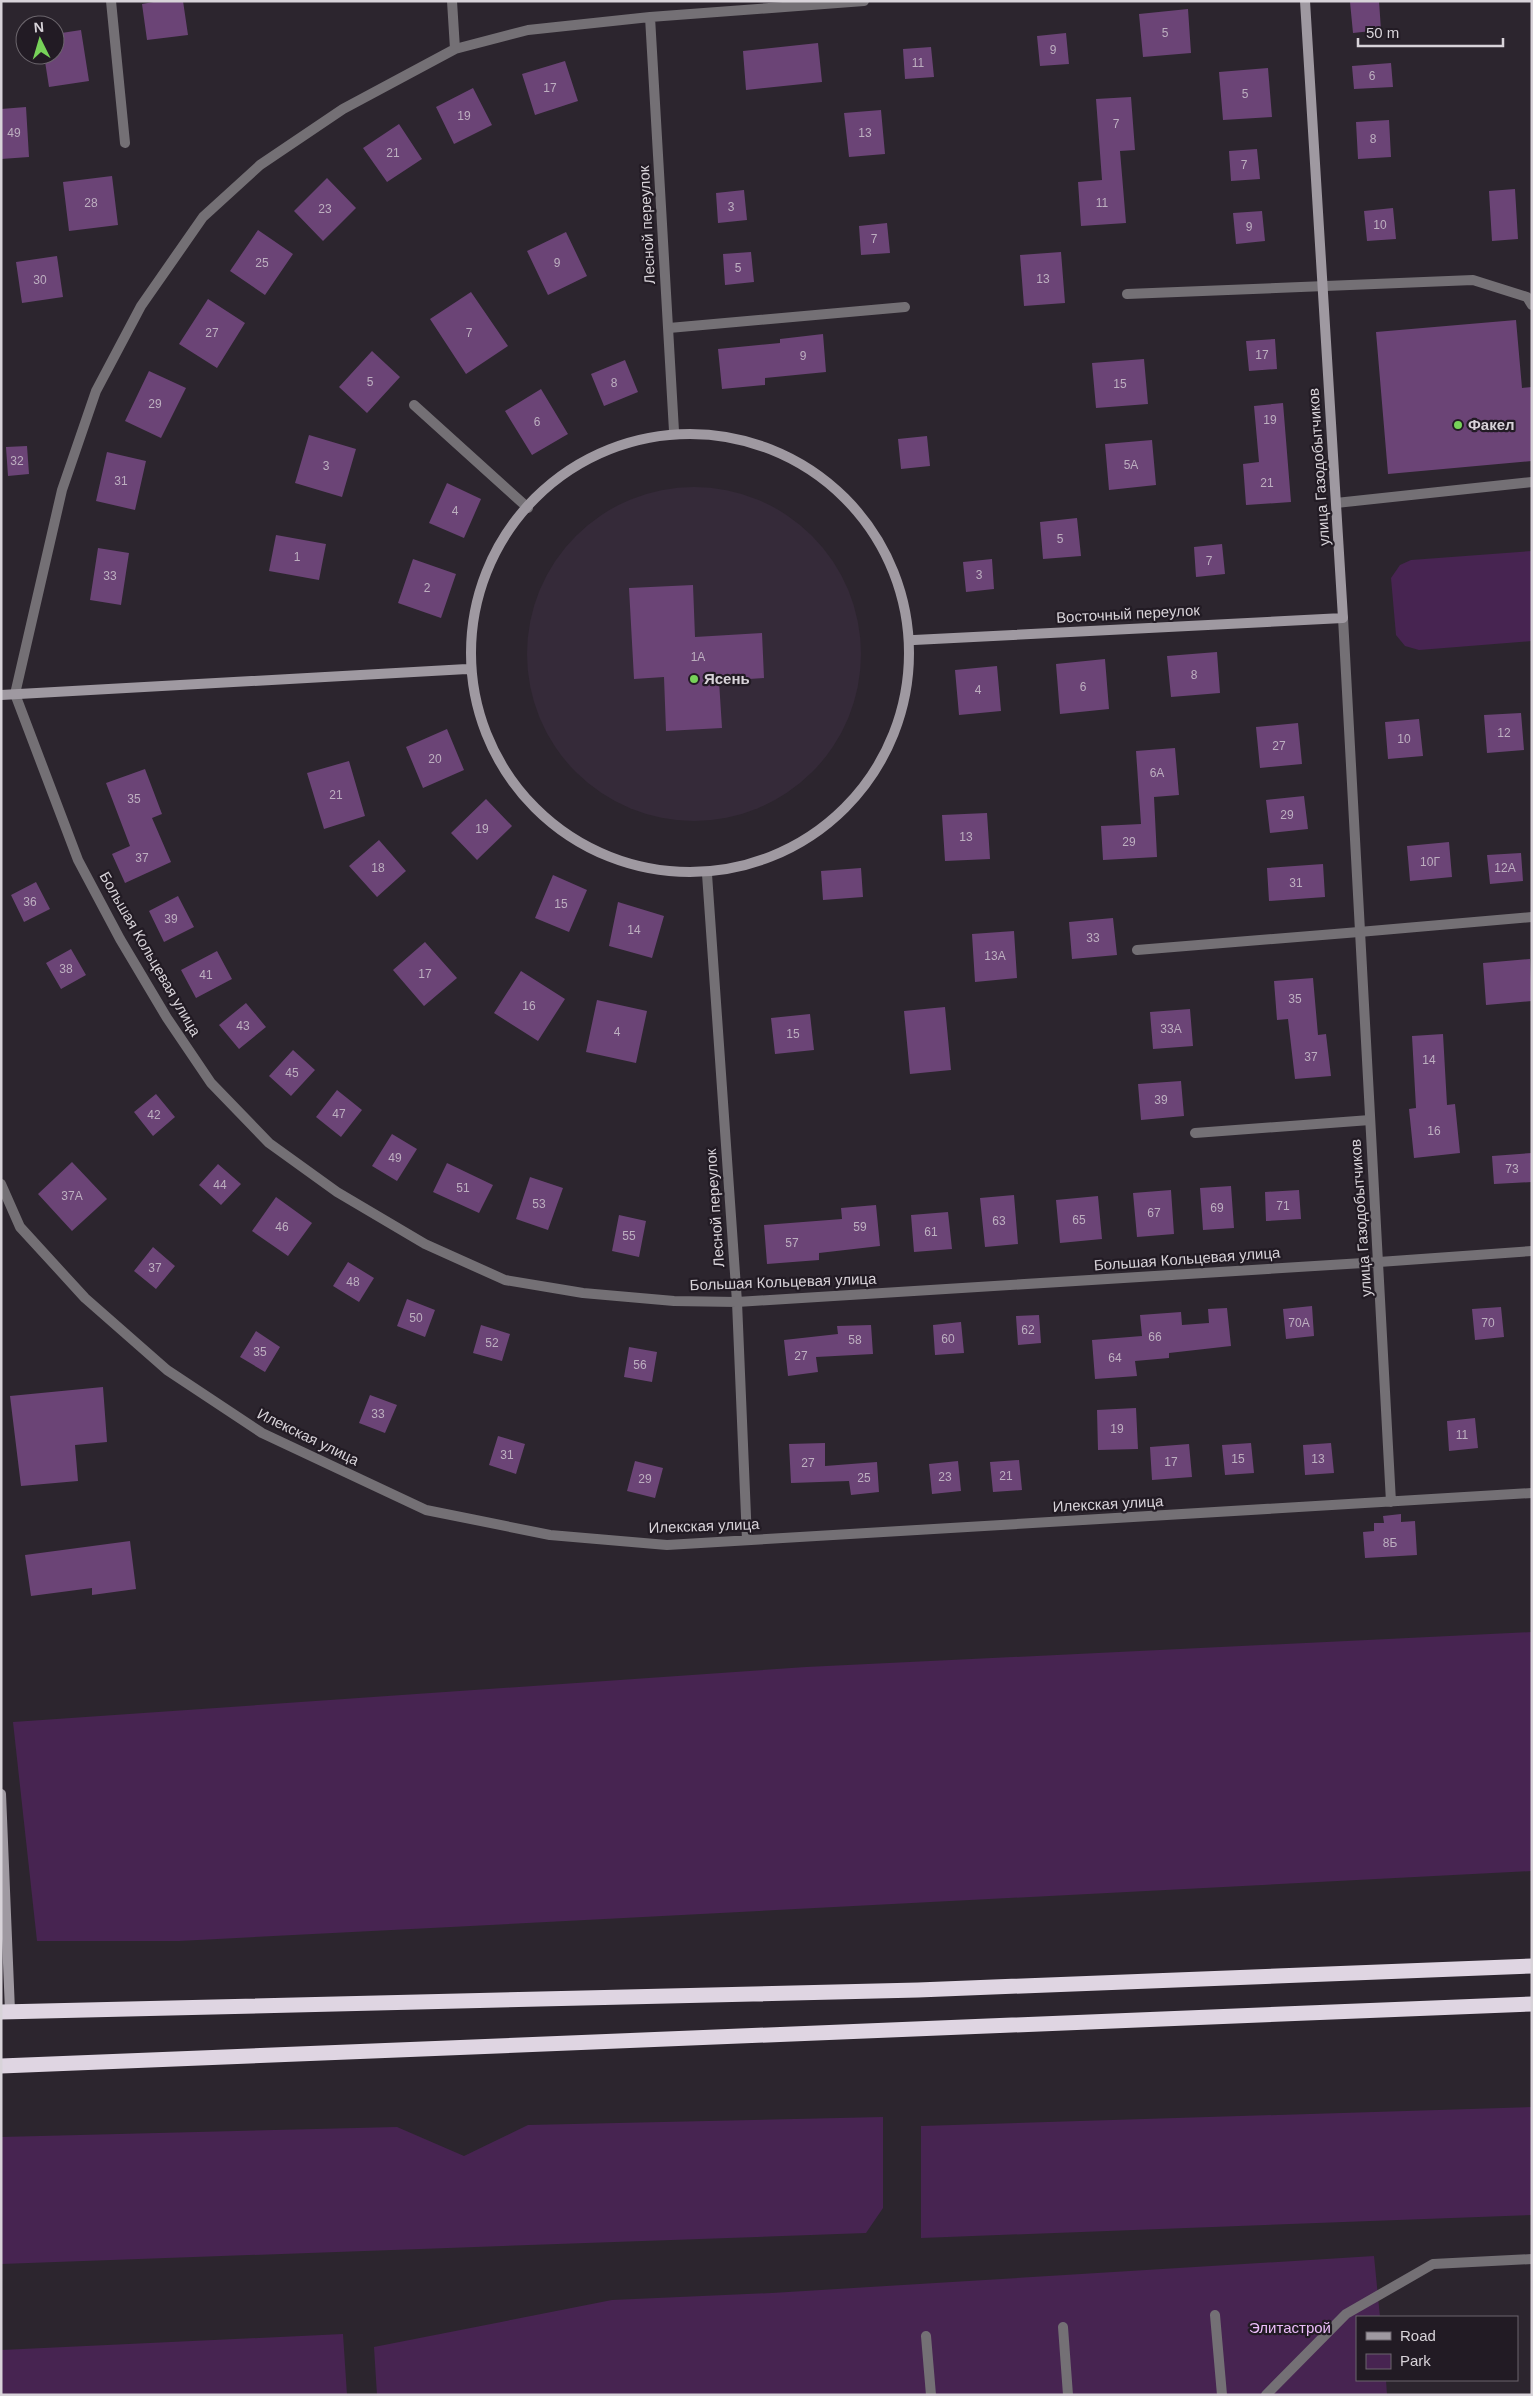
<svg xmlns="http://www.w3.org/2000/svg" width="1533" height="2396" viewBox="0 0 1533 2396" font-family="Arial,sans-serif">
	<rect width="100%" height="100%" fill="#2c252e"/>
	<!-- built -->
	<path fill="#352a39" d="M527 654a167 167 0 1 1 334 0a167 167 0 1 1-334 0Z"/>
	<!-- green -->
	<path fill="#472451" d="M1532 551V641L1419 650 1405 646 1396 635 1391 578 1400 565 1411 560Z
		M1532 1632V1871L179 1941H37L13 1722 806 1667Z
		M1532 2107V2215L921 2238V2126Z
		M883 2117V2208L866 2233 1 2264V2137L397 2127 464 2156 528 2125Z
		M1374 2256 1380 2317H1357V2380H1386L1387 2395H377L374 2347 612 2300 772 2293Z
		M343 2334 347 2395H1V2350Z"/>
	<!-- building -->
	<path fill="#6b4476" d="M159 1H183L188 35 147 40 142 4Z
		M1379 1 1381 30 1353 33 1350 2Z
		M1188 9 1191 53 1143 57 1139 14Z
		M81 30 89 81 49 87 44 55H55V34Z
		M1066 33 1069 64 1040 66 1037 36Z
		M818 43 822 82 746 90 743 51Z
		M931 47 934 77 905 79 903 49Z
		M565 61 578 101 535 115 522 74Z
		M1391 63 1393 87 1354 89 1352 66Z
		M1268 68 1272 117 1223 120 1219 72Z
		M473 88 492 125 454 144 436 107Z
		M1131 97 1135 150 1120 151 1126 223 1081 226 1078 182 1102 180 1096 99Z
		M26 107 29 157 1 159V109Z
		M881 110 885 154 849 157 844 113Z
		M1389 120 1391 157 1358 159 1356 122Z
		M399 124 422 159 387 182 363 148Z
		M1257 149 1260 179 1231 181 1229 151Z
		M112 176 118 225 69 231 63 182Z
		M327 178 356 208 323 241 294 211Z
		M1515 189 1518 239 1492 241 1489 191Z
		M744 190 747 220 718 223 716 193Z
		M1393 208 1396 239 1367 241 1364 211Z
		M1262 211 1265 241 1236 244 1233 213Z
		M887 223 890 253 861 255 859 226Z
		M258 230 293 254 265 295 230 271Z
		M566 232 587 276 548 295 527 251Z
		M751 252 754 282 725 285 723 254Z
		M1061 252 1065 303 1024 306 1020 255Z
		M57 256 63 297 22 303 16 262Z
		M471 292 508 346 466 374 430 319Z
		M208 299 245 323 217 368 179 344Z
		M1516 320 1522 388 1532 387V461L1388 474 1376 332Z
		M823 334 826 372 765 378V385L722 389 718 349 780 343V339Z
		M1275 339 1277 369 1249 371 1246 341Z
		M372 351 400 377 367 413 339 387Z
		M1144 359 1148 404 1096 408 1092 363Z
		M625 360 638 392 604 406 591 374Z
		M149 371 186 388 161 438 125 421Z
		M541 389 568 434 532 455 505 411Z
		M1283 403 1291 502 1246 505 1243 464 1259 462 1254 406Z
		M309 435 356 449 342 497 295 483Z
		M927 436 930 466 901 469 898 439Z
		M1152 440 1156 485 1109 490 1105 444Z
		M27 446 29 474 8 476 6 447Z
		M107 452 146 461 135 510 96 501Z
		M447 483 481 499 464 538 429 523Z
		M1077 518 1081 556 1043 559 1040 522Z
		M276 535 326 544 319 580 269 571Z
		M1222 544 1225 574 1196 577 1194 547Z
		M98 548 129 553 121 605 90 600Z
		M413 559 456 574 441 618 398 603Z
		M992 559 994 589 966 592 963 562Z
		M693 585 695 637 762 633 764 678 719 681 722 728 666 731 664 677 634 679 629 588Z
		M1217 652 1220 693 1171 697 1167 656Z
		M1105 659 1109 709 1060 714 1056 664Z
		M997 666 1001 711 959 715 955 670Z
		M1521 713 1524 750 1487 753 1484 715Z
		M1419 719 1423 756 1388 759 1385 722Z
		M1298 723 1302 764 1260 768 1256 727Z
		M447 729 464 770 423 788 406 747Z
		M1175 748 1179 795 1154 797 1157 857 1103 860 1101 826 1141 824 1136 751Z
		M349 761 365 816 324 829 307 773Z
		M145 769 162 814 152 818 171 862 125 883 112 854 130 846 106 783Z
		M1304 796 1308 829 1270 833 1266 800Z
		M486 799 512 826 477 860 451 833Z
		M987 813 990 859 945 861 942 815Z
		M379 840 406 871 377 897 349 866Z
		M1449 842 1452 877 1410 881 1407 846Z
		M1521 853 1523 881 1490 884 1487 855Z
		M1323 864 1325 897 1269 901 1267 868Z
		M861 868 863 897 823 900 821 871Z
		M553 875 587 890 569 932 535 918Z
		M36 882 50 909 24 922 11 895Z
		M178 896 194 927 164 942 149 911Z
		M618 902 664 916 652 958 609 946Z
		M1113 918 1117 955 1072 959 1069 922Z
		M1014 931 1017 978 975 982 972 934Z
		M425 942 457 978 424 1006 393 970Z
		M71 949 86 975 61 989 46 963Z
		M217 951 232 979 196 998 181 970Z
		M1530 959 1532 1001 1486 1005 1483 963Z
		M521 971 565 999 538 1041 494 1013Z
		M1313 978 1318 1035 1326 1034 1331 1076 1295 1079 1288 1019 1277 1020 1274 981Z
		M597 1000 647 1011 636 1063 586 1052Z
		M246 1003 266 1027 239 1049 219 1025Z
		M945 1007 951 1070 910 1074 904 1011Z
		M1190 1009 1193 1046 1153 1049 1150 1012Z
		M810 1014 814 1050 775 1054 771 1018Z
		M1443 1034 1447 1105 1455 1104 1460 1153 1414 1158 1409 1109 1416 1108 1412 1036Z
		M293 1050 315 1070 291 1096 269 1076Z
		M1181 1081 1184 1116 1141 1120 1138 1084Z
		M337 1090 362 1110 341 1137 316 1117Z
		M156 1094 175 1117 153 1136 134 1112Z
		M392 1134 417 1149 397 1181 372 1166Z
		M1532 1153V1182L1494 1184 1492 1156Z
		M72 1162 107 1199 72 1231 38 1194Z
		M447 1163 493 1185 479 1213 433 1192Z
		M218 1164 241 1184 221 1205 199 1185Z
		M530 1177 563 1188 548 1230 516 1219Z
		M1231 1186 1234 1228 1203 1230 1200 1188Z
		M1171 1190 1174 1234 1137 1237 1133 1193Z
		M1299 1190 1301 1219 1266 1221 1265 1192Z
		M1014 1195 1018 1244 985 1247 980 1198Z
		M1098 1196 1102 1239 1060 1243 1056 1200Z
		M276 1197 312 1223 288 1256 252 1231Z
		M876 1205 880 1246 819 1253V1260L767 1264 764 1225 842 1219 841 1208Z
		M948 1212 952 1249 914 1252 911 1215Z
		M619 1215 646 1221 639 1257 612 1251Z
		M153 1247 175 1266 156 1289 134 1271Z
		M348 1262 374 1278 359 1302 333 1286Z
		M407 1299 435 1310 425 1337 397 1326Z
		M1312 1306 1314 1336 1286 1339 1283 1309Z
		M1501 1307 1504 1337 1475 1340 1472 1309Z
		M1227 1308 1231 1346 1169 1353V1358L1135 1361 1137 1376 1095 1379 1092 1340 1142 1336 1140 1315 1181 1312 1182 1325 1209 1323 1208 1309Z
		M1039 1315 1041 1343 1018 1345 1016 1316Z
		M961 1322 964 1353 935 1355 933 1325Z
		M481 1325 510 1334 502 1361 473 1353Z
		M871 1325 873 1354 816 1357 818 1372 788 1376 784 1340 838 1334 837 1326Z
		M256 1331 280 1347 265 1372 240 1357Z
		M629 1347 657 1352 652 1382 624 1377Z
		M103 1387 107 1442 75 1445 78 1481 21 1486 10 1396Z
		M370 1395 397 1405 385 1433 359 1423Z
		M1136 1408 1138 1449 1098 1450 1097 1410Z
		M1475 1418 1478 1448 1449 1451 1447 1421Z
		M498 1436 525 1444 516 1474 489 1465Z
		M825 1443V1466L877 1462 879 1492 851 1495 849 1481 791 1483 789 1444Z
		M1251 1443 1254 1473 1225 1475 1222 1445Z
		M1331 1443 1334 1473 1305 1475 1303 1445Z
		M1189 1444 1192 1477 1152 1480 1150 1447Z
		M1019 1460 1022 1490 993 1492 990 1462Z
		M635 1461 663 1468 655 1498 627 1491Z
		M958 1461 961 1491 932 1494 929 1464Z
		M1401 1514V1522L1415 1521 1417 1555 1365 1558 1363 1532 1374 1531V1523H1384L1383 1516Z
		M130 1541 136 1589 92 1595V1588L31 1596 25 1555Z"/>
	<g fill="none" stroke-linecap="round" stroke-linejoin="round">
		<!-- lane -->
		<path stroke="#747075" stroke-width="10" d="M111 1 125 143
			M1127 294 1473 280 1527 297 1532 305
			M669 328 905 307
			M414 405 528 508
			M1336 503 1532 482
			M1137 950 1359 932
			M1195 1133 1370 1120
			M1215 2315 1222 2395
			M1063 2327 1068 2395
			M926 2336 931 2395
			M1266 2395 1346 2314 1433 2264 1532 2259"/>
		<!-- street -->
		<path stroke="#747075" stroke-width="10" d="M452 1 455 49
			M864 1 650 17 528 30 455 49 343 109 260 165 203 217 141 306 96 391 62 490 15 694 78 860 120 939 167 1018 211 1083 269 1143 337 1192 425 1244 505 1280 583 1293 674 1301 737 1302 1379 1262 1532 1251
			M650 17 674 431
			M1343 618 1391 1502
			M707 874 737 1302 747 1540
			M1359 932 1532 917
			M1 1184 20 1227 85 1298 167 1370 262 1433 426 1510 550 1535 667 1545 1532 1493"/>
		<!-- secondary -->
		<path stroke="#9f99a1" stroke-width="10" d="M471 653a219 219 0 1 1 438 0a219 219 0 1 1-438 0Z
			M914 640 1343 618 1305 1
			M1 695 467 669
			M1 1794 10 2011"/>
		<!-- highway -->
		<path stroke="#dfd5e2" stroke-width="15" d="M1 2012 918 1990 1532 1966
			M1 2066 1532 2004"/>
	</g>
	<!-- markers -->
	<g fill="#77d259" stroke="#221b24" stroke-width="2">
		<circle cx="1458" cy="425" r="5"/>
		<circle cx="694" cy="679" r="5"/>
	</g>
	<g text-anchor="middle" stroke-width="4.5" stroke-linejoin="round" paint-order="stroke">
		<!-- number labels -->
		<g font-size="12" fill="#bdafc0">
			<text x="1165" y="37">5</text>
			<text x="1053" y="54">9</text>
			<text x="918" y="67">11</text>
			<text x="1372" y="80">6</text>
			<text x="550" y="92">17</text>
			<text x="1245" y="98">5</text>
			<text x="464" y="120">19</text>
			<text x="1116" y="128">7</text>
			<text x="14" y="137">49</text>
			<text x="865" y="137">13</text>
			<text x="1373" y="143">8</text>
			<text x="393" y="157">21</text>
			<text x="1244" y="169">7</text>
			<text x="91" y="207">28</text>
			<text x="1102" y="207">11</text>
			<text x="731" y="211">3</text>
			<text x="325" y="213">23</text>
			<text x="1380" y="229">10</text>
			<text x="1249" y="231">9</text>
			<text x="874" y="243">7</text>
			<text x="262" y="267">25</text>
			<text x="557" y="267">9</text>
			<text x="738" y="272">5</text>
			<text x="1043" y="283">13</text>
			<text x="40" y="284">30</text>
			<text x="212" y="337">27</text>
			<text x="469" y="337">7</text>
			<text x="1262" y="359">17</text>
			<text x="803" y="360">9</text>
			<text x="370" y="386">5</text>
			<text x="614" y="387">8</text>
			<text x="1120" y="388">15</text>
			<text x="155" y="408">29</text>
			<text x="1270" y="424">19</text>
			<text x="537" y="426">6</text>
			<text x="17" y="465">32</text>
			<text x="1131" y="469">5А</text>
			<text x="326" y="470">3</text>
			<text x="121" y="485">31</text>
			<text x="1267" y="487">21</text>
			<text x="455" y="515">4</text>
			<text x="1060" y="543">5</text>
			<text x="297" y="561">1</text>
			<text x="1209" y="565">7</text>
			<text x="979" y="579">3</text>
			<text x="110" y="580">33</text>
			<text x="427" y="592">2</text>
			<text x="698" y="661">1А</text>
			<text x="1194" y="679">8</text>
			<text x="1083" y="691">6</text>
			<text x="978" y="694">4</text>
			<text x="1504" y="737">12</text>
			<text x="1404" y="743">10</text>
			<text x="1279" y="750">27</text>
			<text x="435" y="763">20</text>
			<text x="1157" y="777">6А</text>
			<text x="336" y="799">21</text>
			<text x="134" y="803">35</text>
			<text x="1287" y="819">29</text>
			<text x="482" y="833">19</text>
			<text x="966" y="841">13</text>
			<text x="1129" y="846">29</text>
			<text x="142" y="862">37</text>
			<text x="1430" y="866">10Г</text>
			<text x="378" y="872">18</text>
			<text x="1505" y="872">12А</text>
			<text x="1296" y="887">31</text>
			<text x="30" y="906">36</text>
			<text x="561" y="908">15</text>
			<text x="171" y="923">39</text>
			<text x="634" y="934">14</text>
			<text x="1093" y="942">33</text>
			<text x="995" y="960">13А</text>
			<text x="66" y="973">38</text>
			<text x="425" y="978">17</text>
			<text x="206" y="979">41</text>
			<text x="1295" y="1003">35</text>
			<text x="529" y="1010">16</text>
			<text x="243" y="1030">43</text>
			<text x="1171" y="1033">33А</text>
			<text x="617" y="1036">4</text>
			<text x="793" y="1038">15</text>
			<text x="1311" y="1061">37</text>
			<text x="1429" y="1064">14</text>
			<text x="292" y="1077">45</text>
			<text x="1161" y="1104">39</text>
			<text x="339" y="1118">47</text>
			<text x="154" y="1119">42</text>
			<text x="1434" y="1135">16</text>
			<text x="395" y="1162">49</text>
			<text x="1512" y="1173">73</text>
			<text x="220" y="1189">44</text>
			<text x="463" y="1192">51</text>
			<text x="72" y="1200">37А</text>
			<text x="539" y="1208">53</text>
			<text x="1283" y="1210">71</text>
			<text x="1217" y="1212">69</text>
			<text x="1154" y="1217">67</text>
			<text x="1079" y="1224">65</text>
			<text x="999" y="1225">63</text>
			<text x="282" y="1231">46</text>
			<text x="860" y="1231">59</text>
			<text x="931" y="1236">61</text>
			<text x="629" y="1240">55</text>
			<text x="792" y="1247">57</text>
			<text x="155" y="1272">37</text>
			<text x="353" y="1286">48</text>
			<text x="416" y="1322">50</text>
			<text x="1299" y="1327">70А</text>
			<text x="1488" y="1327">70</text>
			<text x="1028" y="1334">62</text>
			<text x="1155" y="1341">66</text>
			<text x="948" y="1343">60</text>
			<text x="855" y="1344">58</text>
			<text x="492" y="1347">52</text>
			<text x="260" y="1356">35</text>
			<text x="801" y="1360">27</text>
			<text x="1115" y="1362">64</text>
			<text x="640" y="1369">56</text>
			<text x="378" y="1418">33</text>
			<text x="1117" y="1433">19</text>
			<text x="1462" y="1439">11</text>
			<text x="507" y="1459">31</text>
			<text x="1238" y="1463">15</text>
			<text x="1318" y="1463">13</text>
			<text x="1171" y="1466">17</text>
			<text x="808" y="1467">27</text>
			<text x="1006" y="1480">21</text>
			<text x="945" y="1481">23</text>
			<text x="864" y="1482">25</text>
			<text x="645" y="1483">29</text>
			<text x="1390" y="1547">8Б</text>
		</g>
		<!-- street labels -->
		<g font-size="15" fill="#d8d3d9" stroke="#221b24">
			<text transform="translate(647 225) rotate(-93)" y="5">Лесной переулок</text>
			<text transform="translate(1319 467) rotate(-94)" y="5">улица Газодобытчиков</text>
			<text transform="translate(1128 614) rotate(-3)" y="5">Восточный переулок</text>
			<text transform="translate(150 954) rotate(60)" y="5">Большая Кольцевая улица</text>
			<text transform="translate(715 1208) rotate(-94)" y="5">Лесной переулок</text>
			<text transform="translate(1361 1218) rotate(-94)" y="5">улица Газодобытчиков</text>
			<text transform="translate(1187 1259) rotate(-4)" y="5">Большая Кольцевая улица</text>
			<text transform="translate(783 1282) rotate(-2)" y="5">Большая Кольцевая улица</text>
			<text transform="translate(308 1437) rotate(26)" y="5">Илекская улица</text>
			<text transform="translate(1108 1504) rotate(-3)" y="5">Илекская улица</text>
			<text transform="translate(704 1526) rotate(-2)" y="5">Илекская улица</text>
		</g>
		<!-- poi labels -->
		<g font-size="15" font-weight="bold" fill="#d8d3d9" stroke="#221b24" text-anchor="start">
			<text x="1468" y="430">Факел</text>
			<text x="704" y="684">Ясень</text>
		</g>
		<!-- park labels -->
		<g font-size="15" fill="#ecbdfa" stroke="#221b24">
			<text x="1290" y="2333">Элитастрой</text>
		</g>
	</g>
	<!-- border -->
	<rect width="1533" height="2396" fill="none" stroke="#d8d3d9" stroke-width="5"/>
	<!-- legend -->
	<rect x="1356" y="2316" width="162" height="65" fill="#221b24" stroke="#6b656c"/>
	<rect x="1366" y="2332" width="25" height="8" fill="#9f99a1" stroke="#6b656c"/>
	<text x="1400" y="2341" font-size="15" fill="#d8d3d9">Road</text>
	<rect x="1366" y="2354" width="25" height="15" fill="#472451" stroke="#6b656c"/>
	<text x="1400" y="2366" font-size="15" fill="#d8d3d9">Park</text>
	<!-- north arrow -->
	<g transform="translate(40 40) rotate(355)"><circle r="24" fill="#221b24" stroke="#6b656c"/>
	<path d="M0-4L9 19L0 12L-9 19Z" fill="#77d259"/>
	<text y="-8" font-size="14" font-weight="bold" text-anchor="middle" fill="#d8d3d9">N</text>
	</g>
	<!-- scale -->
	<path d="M1358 38v8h145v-8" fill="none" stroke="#d8d3d9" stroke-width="2.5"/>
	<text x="1366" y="38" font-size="15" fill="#d8d3d9" stroke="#221b24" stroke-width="4" paint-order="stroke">50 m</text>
</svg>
